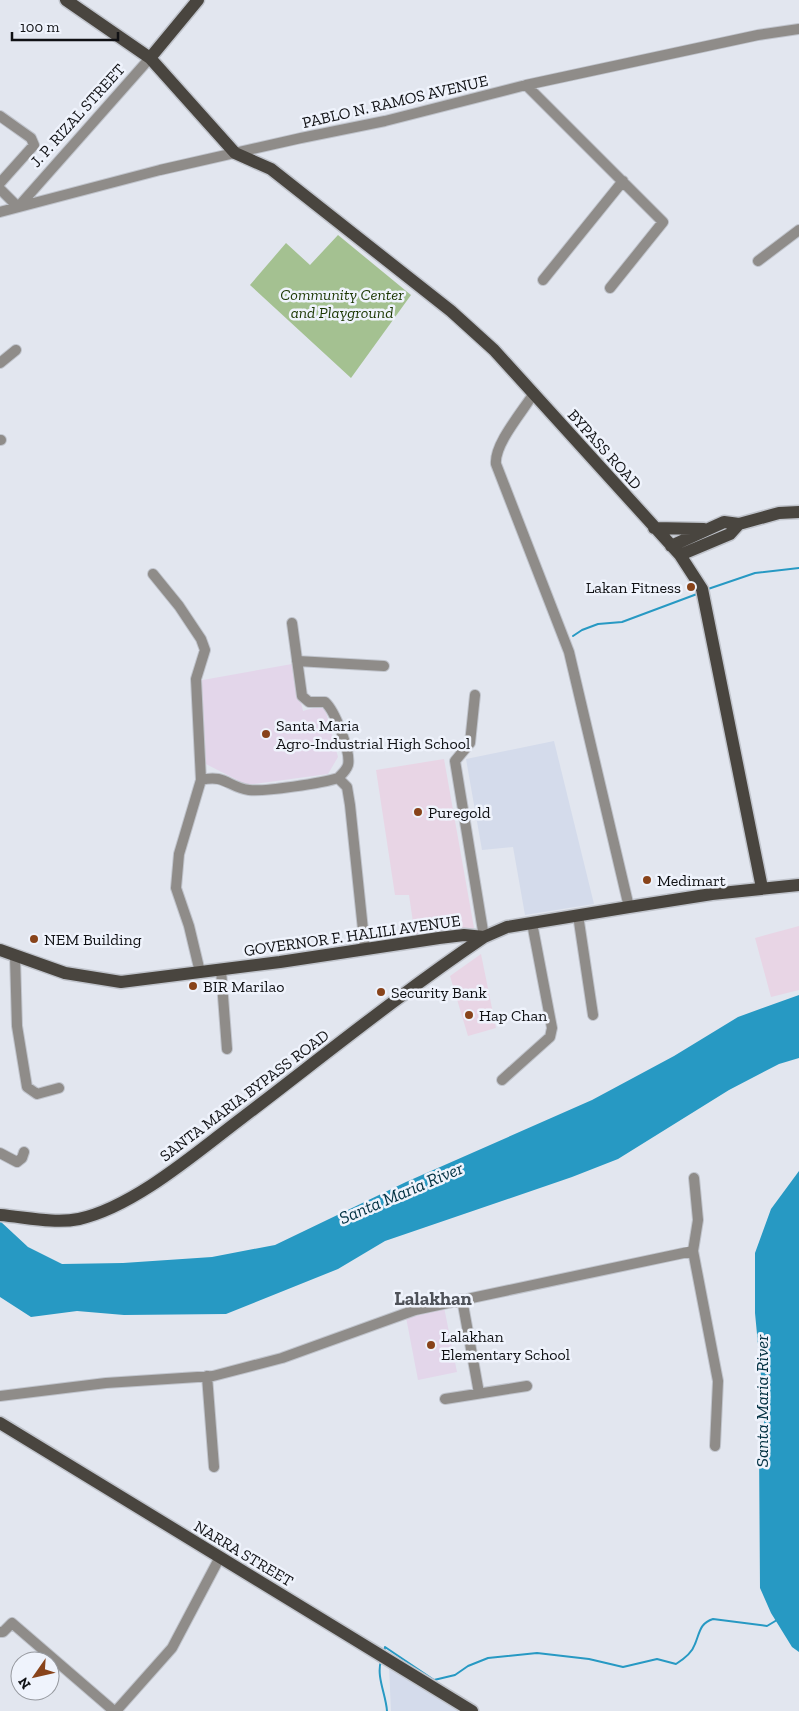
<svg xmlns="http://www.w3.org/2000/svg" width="799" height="1711" viewBox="0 0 799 1711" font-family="'Zilla Slab',serif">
	<rect width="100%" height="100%" fill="#e2e6ef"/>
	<!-- commercial -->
	<path fill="#e8d5e5" d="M444 759 474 928 415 936 409 895H395L376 770Z
		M799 926V990L771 997 755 938Z
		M481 954 496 1028 468 1036 450 976Z"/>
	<!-- built -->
	<path fill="#d4dbeb" d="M554 741 594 904 525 915 513 847 482 850 466 759Z
		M389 1666 464 1711H391Z"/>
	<!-- education -->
	<path fill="#e3d6ea" d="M292 664 303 711 324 705 338 757 328 774 247 785 202 762 197 681Z
		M444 1307 457 1372 418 1380 406 1317Z"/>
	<!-- green -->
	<path fill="#a4c191" d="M338 235 411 295 351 378 250 285 286 243 310 265Z"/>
	<!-- water -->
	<path fill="#2799c3" d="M799 995V1058L779 1064 729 1090 618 1159 572 1177 385 1241 338 1269 226 1314 124 1315 77 1311 31 1317 0 1297V1221L28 1247 62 1264 123 1263 212 1257 275 1245 406 1182 592 1100 674 1056 738 1017Z
		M799 1171V1652L792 1647 771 1613 760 1588 759 1445 765 1418 755 1313V1253L771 1209Z"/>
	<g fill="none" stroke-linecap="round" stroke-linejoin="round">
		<!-- stream -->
		<path stroke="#2799c3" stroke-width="2" d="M708 589 755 573 799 568
			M573 636 582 630 598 624 622 622 697 594
			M384 1652 385 1647 434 1680 455 1675 468 1666 488 1658 537 1653 589 1659 623 1667 657 1659 676 1664C684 1659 692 1653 695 1644 700 1632 700 1623 713 1619L767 1626 777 1620
			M381 1661C376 1676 386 1695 387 1711"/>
		<!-- minor casing -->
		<g stroke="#c0c4cc" stroke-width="12">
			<path id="minor" d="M526 85 663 222 610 288
				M0 116 31 138 34 145 0 183
				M0 189 18 207
				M19 206 150 58
				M0 212 160 170 301 138 385 121 526 85 758 35 799 29
				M758 261 799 230
				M543 280 623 181
				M0 363 16 350
				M534 393C523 411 494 444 496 464L569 652 629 907
				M0 440H1
				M153 574 179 606 201 639 205 650 196 679 201 780
				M297 661 384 666
				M475 695 470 743 455 761 484 937
				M338 778 347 787 350 805 365 949
				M578 915 593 1015
				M15 956 17 1026 27 1087 37 1094 59 1088
				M221 970 227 1049
				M200 972 189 926 176 888 179 854 201 780C225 774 228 787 249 790 264 792 323 783 338 778 342 774 346 771 348 765 351 752 335 711 325 702H309L302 696 292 623
				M502 1080 550 1037 552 1028 532 923
				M0 1153 17 1162 22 1158 24 1152
				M694 1178 698 1220 693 1251 718 1381 715 1446
				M462 1299 479 1393
				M207 1376 214 1467
				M0 1396 106 1383 213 1376 282 1358 415 1310 693 1251
				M445 1399 527 1386
				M0 1632H3L12 1623 114 1711
				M116 1711 172 1648 220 1557"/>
		</g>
		<!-- major casing -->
		<g stroke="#c0c4cc" stroke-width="15">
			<path id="major" d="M66 0 150 58 235 153 271 169 451 311 494 350 680 555 702 589 762 888
				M150 58 198 0
				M654 528 704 529
				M671 546 724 522 739 524 779 513 799 512
				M680 555 730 534 739 524
				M0 950 65 973 121 982 280 962 439 938 464 935 484 937 507 927 629 907 712 894 799 885
				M0 1215C25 1217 54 1224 79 1219 134 1207 197 1152 242 1118 322 1057 401 993 484 937
				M0 1423 472 1711"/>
		</g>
		<!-- minor -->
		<use href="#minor" stroke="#8f8c89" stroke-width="10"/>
		<!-- major -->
		<use href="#major" stroke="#49453f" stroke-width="12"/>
	</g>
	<!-- markers -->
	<g fill="#88431a" stroke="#eff3fc" stroke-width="2">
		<circle cx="691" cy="587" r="5"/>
		<circle cx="266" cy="734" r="5"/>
		<circle cx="418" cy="812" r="5"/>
		<circle cx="647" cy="880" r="5"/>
		<circle cx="34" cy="939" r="5"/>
		<circle cx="193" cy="986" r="5"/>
		<circle cx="381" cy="992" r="5"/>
		<circle cx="469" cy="1015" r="5"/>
		<circle cx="431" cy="1345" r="5"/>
	</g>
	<g text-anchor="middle" stroke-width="5" stroke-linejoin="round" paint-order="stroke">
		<!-- street labels -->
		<g font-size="16" fill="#101114" stroke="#eff3fc">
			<text transform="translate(395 101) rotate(-13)" y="6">PABLO N. RAMOS AVENUE</text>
			<text transform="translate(77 115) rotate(-48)" y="6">J. P. RIZAL STREET</text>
			<text transform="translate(605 449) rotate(48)" y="6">BYPASS ROAD</text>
			<text transform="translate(352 935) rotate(-8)" y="6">GOVERNOR F. HALILI AVENUE</text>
			<text transform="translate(244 1095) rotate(-37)" y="6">SANTA MARIA BYPASS ROAD</text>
			<text transform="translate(244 1553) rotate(31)" y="6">NARRA STREET</text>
		</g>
		<!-- park labels -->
		<g font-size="16" font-style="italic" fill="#1a3600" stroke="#eff3fc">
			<text x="342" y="300">Community Center<tspan x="342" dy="18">and Playground</tspan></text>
		</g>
		<!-- poi labels -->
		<g font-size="16" fill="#101114" stroke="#eff3fc" text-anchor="start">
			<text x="681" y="593" text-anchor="end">Lakan Fitness</text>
			<text x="276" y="731">Santa Maria<tspan x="276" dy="18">Agro-Industrial High School</tspan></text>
			<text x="428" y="818">Puregold</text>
			<text x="657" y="886">Medimart</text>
			<text x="44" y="945">NEM Building</text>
			<text x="203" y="992">BIR Marilao</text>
			<text x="391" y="998">Security Bank</text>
			<text x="479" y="1021">Hap Chan</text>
			<text x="441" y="1342">Lalakhan<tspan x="441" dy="18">Elementary School</tspan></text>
		</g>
		<!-- water labels -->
		<g font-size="18" font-style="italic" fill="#003041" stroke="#eff3fc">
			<text transform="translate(401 1193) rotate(-23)" y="6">Santa Maria River</text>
			<text transform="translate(762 1401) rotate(-90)" y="6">Santa Maria River</text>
		</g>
		<!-- quarter labels -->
		<g font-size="19" font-weight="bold" fill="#4e5158" stroke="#eff3fc">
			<text x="433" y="1305">Lalakhan</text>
		</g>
	</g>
	<!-- north arrow -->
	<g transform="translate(35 1676) rotate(236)"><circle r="24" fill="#eff3fc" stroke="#96999f"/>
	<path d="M0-4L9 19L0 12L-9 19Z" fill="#88431a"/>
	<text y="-8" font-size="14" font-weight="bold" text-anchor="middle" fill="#101114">N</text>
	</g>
	<!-- scale -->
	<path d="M12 32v8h106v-8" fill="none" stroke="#101114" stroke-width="2.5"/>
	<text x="20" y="32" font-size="15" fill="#101114" stroke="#eff3fc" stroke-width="4" paint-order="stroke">100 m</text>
</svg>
